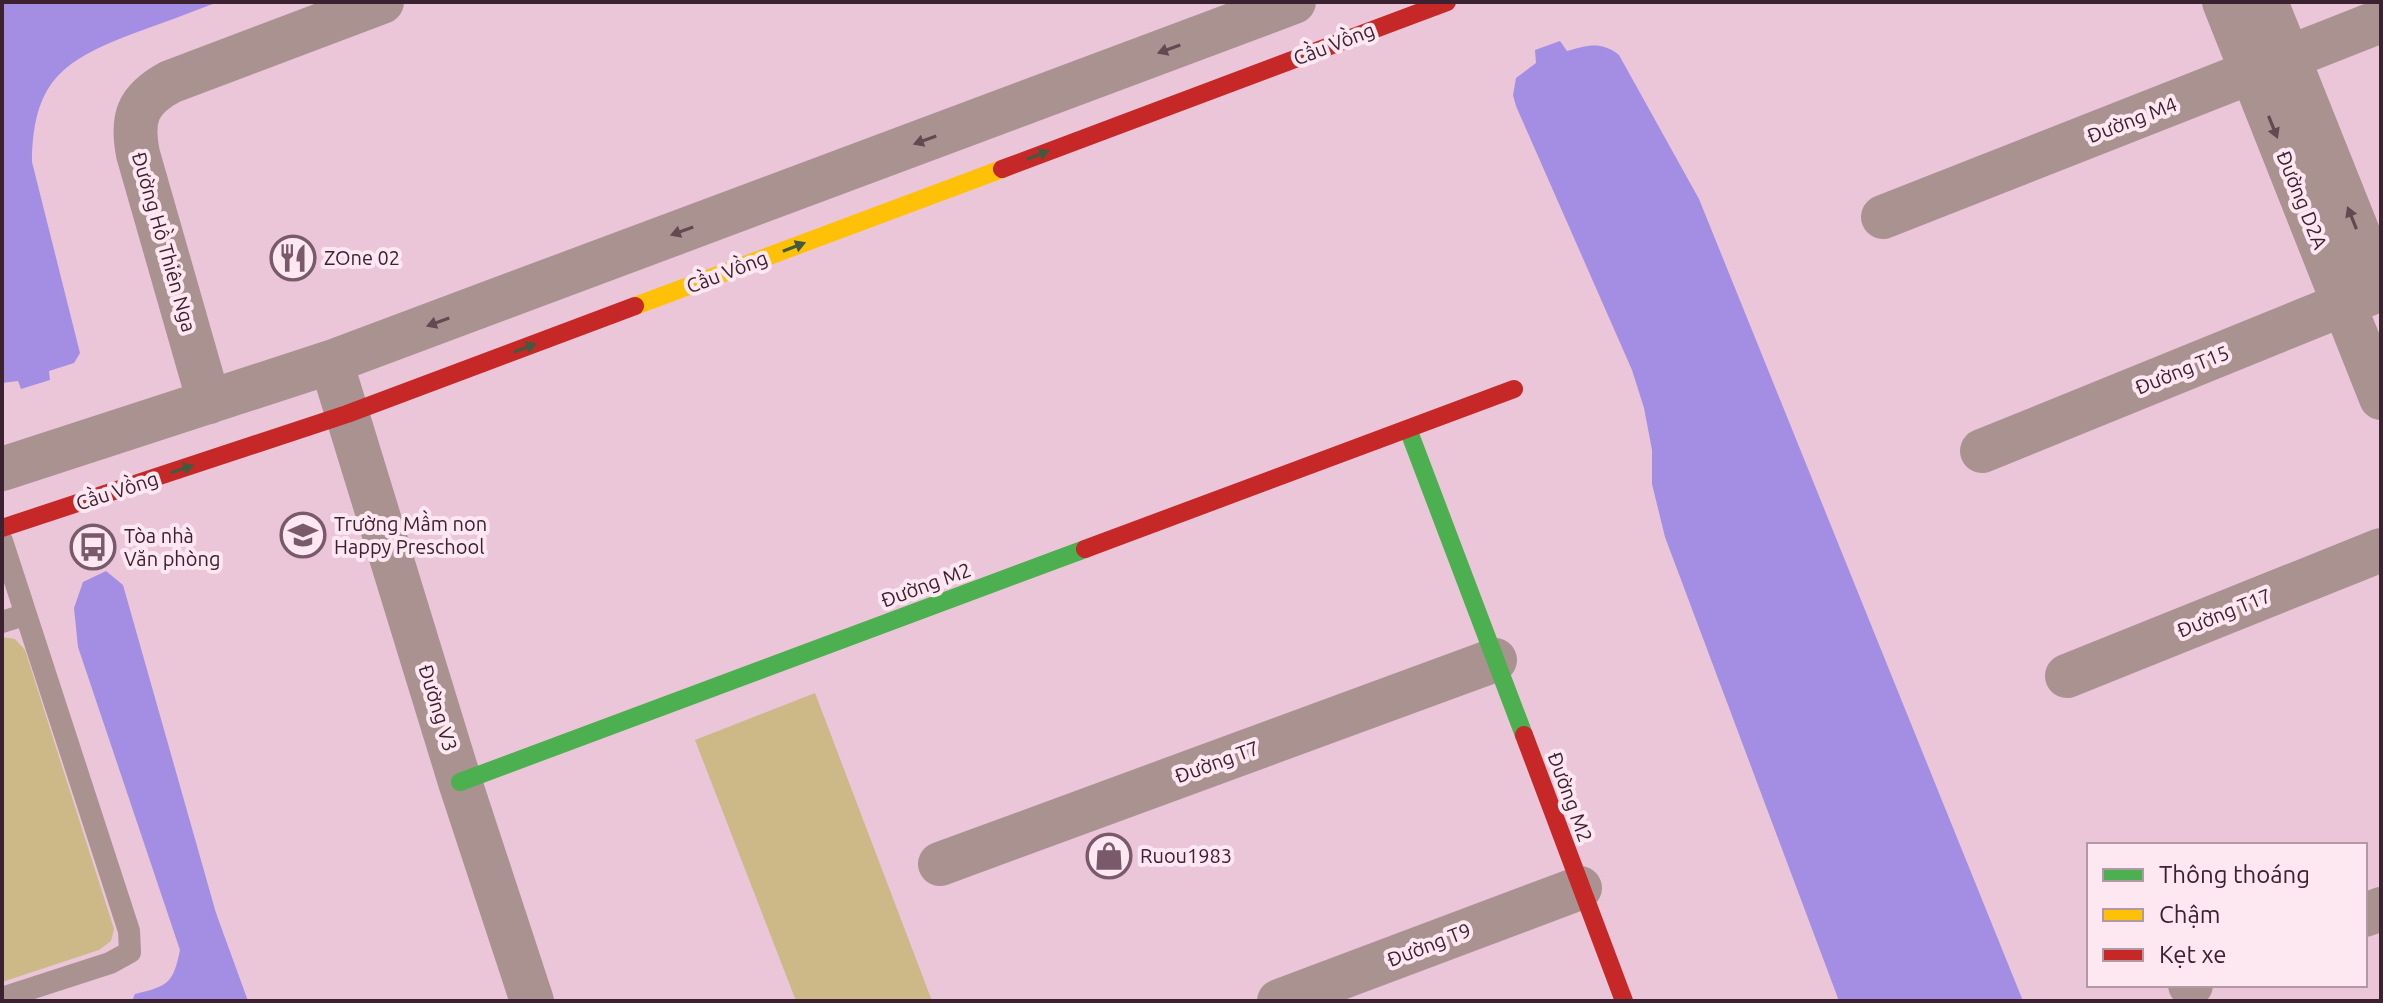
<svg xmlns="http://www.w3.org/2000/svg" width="2383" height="1003" viewBox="0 0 2383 1003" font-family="Ubuntu,sans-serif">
	<rect width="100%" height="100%" fill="#ebc5d8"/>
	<!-- green -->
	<path fill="#ccb987" d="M2 637 15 639 25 650 114 929 111 941 99 950 2 982Z
		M815 693 932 1001H796L695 740Z"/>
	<!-- water -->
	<path fill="#a48ee3" d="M2 2H218C189 13 160 24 132 34 61 61 33 83 32 162L80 353 74 363 49 371 50 380 21 389 18 381 2 383Z
		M1560 41 1567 51C1587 45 1602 41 1619 55L1699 199 2023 1001H1839L1665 537 1652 484V450L1644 408 1632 370 1516 106 1513 95 1516 78 1536 63 1535 50Z
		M106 571 123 585 216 913 248 1001H132L135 994C168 986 173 984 180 950L78 647 74 608 83 582Z"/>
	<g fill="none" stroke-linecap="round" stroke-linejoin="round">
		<!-- lane -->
		<path stroke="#aa9291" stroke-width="22" d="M2 541 129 931 130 952 110 963 2 998
			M2 622 24 615"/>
		<!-- street -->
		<path stroke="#aa9291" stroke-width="44" d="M2224 2 2381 398
			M2266 2 2381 290
			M1883 217 2381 21
			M336 378 460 782 532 1001
			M209 402 138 154C131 118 137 100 170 82L382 2
			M1982 451 2381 289
			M2 469 331 362 1294 2
			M2067 676 2381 550
			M940 864 1495 660
			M2365 915 2381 909
			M2190 985H2191
			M1279 1001 1580 888"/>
		<!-- fast -->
		<path stroke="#4caf50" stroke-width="18" d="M1408 429 1524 735
			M460 782 1085 549"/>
		<!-- slow -->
		<path stroke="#ffc107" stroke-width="18" d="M635 306 1002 169"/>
		<!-- jam -->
		<path stroke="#c62828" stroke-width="18" d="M1002 169 1447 2
			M2 528 347 414 635 306
			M1085 549 1514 389
			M1524 735 1624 1001"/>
	</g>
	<!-- one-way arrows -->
	<defs><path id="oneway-solid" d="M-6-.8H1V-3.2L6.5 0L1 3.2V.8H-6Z" transform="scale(2)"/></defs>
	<g fill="#624952">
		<use href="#oneway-solid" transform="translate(1169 49) rotate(160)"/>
		<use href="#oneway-solid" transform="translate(2273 127) rotate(68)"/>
		<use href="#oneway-solid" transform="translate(925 140) rotate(160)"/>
		<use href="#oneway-solid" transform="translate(2352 218) rotate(-112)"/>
		<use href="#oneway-solid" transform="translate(682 231) rotate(160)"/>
		<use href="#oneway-solid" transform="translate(438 322) rotate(160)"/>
	</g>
	<g fill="#425a3d">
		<use href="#oneway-solid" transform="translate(1038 155) rotate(-21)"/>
		<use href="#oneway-solid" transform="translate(794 247) rotate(-21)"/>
		<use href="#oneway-solid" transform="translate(525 348) rotate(-21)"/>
		<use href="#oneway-solid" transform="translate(182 469) rotate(-18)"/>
	</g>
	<!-- icons -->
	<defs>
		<g id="restaurant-ring" transform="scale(2.3)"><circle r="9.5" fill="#fde7f1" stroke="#795a6b" stroke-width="1.5"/><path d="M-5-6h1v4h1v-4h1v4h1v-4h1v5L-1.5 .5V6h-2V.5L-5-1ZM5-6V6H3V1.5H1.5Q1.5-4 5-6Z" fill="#795a6b"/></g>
		<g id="school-ring" transform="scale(2.3)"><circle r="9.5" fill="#fde7f1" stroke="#795a6b" stroke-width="1.5"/><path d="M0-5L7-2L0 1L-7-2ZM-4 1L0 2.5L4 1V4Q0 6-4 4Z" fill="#795a6b"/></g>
		<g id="bus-ring" transform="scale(2.3)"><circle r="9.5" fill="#fde7f1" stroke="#795a6b" stroke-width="1.5"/><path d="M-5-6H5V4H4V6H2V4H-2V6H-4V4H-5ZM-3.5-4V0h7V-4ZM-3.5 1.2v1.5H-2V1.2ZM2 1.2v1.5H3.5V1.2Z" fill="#795a6b"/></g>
		<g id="shop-ring" transform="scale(2.3)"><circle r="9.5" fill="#fde7f1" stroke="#795a6b" stroke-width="1.5"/><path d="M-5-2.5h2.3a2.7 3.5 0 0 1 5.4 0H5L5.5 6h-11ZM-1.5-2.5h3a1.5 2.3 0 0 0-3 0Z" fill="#795a6b"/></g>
	</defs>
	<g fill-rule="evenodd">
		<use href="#restaurant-ring" x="293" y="258"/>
		<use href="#school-ring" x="303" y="535"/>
		<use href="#bus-ring" x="93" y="547"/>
		<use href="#shop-ring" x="1109" y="856"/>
	</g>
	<g text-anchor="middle" stroke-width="8" stroke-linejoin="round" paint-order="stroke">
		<!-- street labels -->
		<g font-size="20" fill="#3c2130" stroke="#fde7f1">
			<text transform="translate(1334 44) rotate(-21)" y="7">Cầu Vồng</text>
			<text transform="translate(2132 120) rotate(-21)" y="7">Đường M4</text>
			<text transform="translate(2302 200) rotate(68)" y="7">Đường D2A</text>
			<text transform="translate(164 242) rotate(74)" y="7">Đường Hồ Thiên Nga</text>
			<text transform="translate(727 272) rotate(-21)" y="7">Cầu Vồng</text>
			<text transform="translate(2182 370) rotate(-22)" y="7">Đường T15</text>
			<text transform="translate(117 491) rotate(-18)" y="7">Cầu Vồng</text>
			<text transform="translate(926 585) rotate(-20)" y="7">Đường M2</text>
			<text transform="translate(2224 613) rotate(-22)" y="7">Đường T17</text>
			<text transform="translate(438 708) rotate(73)" y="7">Đường V3</text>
			<text transform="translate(1217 762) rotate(-20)" y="7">Đường T7</text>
			<text transform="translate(1570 797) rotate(70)" y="7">Đường M2</text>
			<text transform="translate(1429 945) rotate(-21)" y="7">Đường T9</text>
		</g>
		<!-- poi labels -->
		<g font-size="20" fill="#3c2130" stroke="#fde7f1" text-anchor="start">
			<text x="324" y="265">ZOne 02</text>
			<text x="334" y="531">Trường Mầm non<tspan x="334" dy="23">Happy Preschool</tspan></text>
			<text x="124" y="543">Tòa nhà<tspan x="124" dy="23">Văn phòng</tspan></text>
			<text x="1140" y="863">Ruou1983</text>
		</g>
	</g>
	<!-- border -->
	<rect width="2383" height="1003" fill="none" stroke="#3c2130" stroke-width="8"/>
	<!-- legend -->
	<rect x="2087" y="843" width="280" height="144" fill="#fde7f1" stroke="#b098a4" stroke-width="2"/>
	<rect x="2103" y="869" width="40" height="12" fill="#4caf50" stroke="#b098a4" stroke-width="2"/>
	<text x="2159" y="883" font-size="24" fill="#3c2130">Thông thoáng</text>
	<rect x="2103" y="909" width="40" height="12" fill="#ffc107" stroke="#b098a4" stroke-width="2"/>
	<text x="2159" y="923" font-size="24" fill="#3c2130">Chậm</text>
	<rect x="2103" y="949" width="40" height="12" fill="#c62828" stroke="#b098a4" stroke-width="2"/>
	<text x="2159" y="963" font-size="24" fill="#3c2130">Kẹt xe</text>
</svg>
